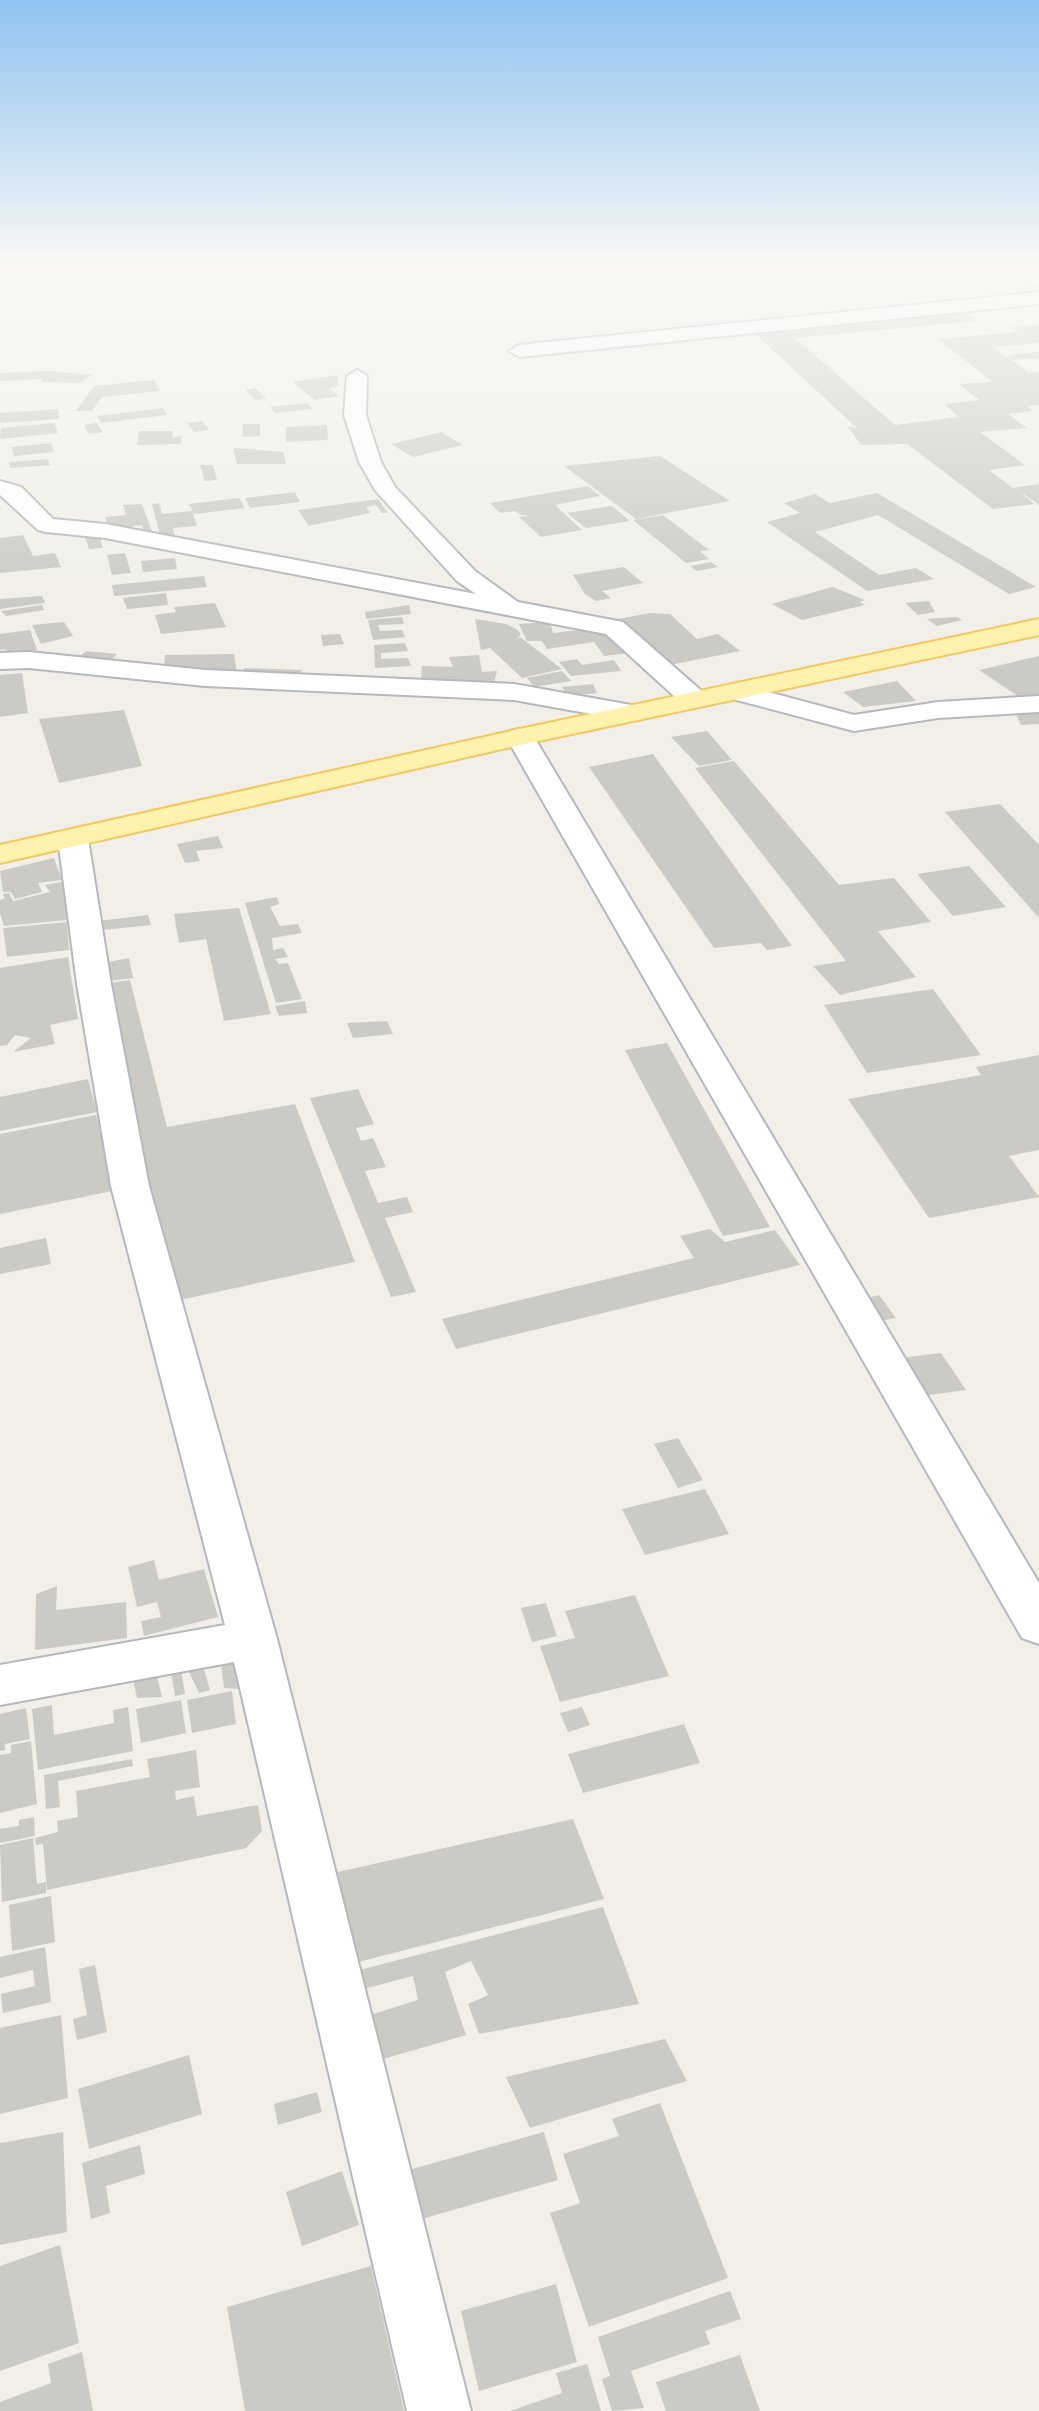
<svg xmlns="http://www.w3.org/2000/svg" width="1039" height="2411" viewBox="0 0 1039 2411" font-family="Lato,sans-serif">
	<rect width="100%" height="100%" fill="#f1efe8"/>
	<!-- building -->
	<path fill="#cccac5" d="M423 268 427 272 399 275 395 271Z
		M960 311 976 321 795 338 895 425 959 417 944 404 979 400 959 384 993 382 938 339 1018 332 1011 327 1039 325V343L993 347 1029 373 1039 372V405L1027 406 1033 411 1008 414 1027 428 980 432 1025 465 989 470 1013 488 1039 484V505L1019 491 1034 504 993 509 907 444 861 445 848 427 857 428 751 330Z
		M1039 352V358L1013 360 1007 355Z
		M49 371 92 375 79 383 42 382V379L0 381V373Z
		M337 375 339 386 329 388 339 396 315 400 293 382Z
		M154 380 160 391 102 397 92 411H76L94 386Z
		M256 388 266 399 255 400 246 390Z
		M308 403 313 409 275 413 270 407Z
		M163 408 167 415 101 423 97 416Z
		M58 409 59 419 0 423V413Z
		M202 421 209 430 194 432 187 423Z
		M54 423 58 433 0 439 1 428Z
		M97 423 103 432 89 434 84 425Z
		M243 424H260V436L242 437Z
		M327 425 328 440 286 442V427Z
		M139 431H173L172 437 182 436 181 444 137 445Z
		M441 432 463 445 413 457 391 444Z
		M51 443 54 452 14 456 11 447Z
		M233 448 283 452 286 464H237Z
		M660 456 730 501 636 519 564 466Z
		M48 459 50 465 10 468 9 462Z
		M200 465H213L217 480 205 481Z
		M588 486 600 496 555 505 582 530 541 537 519 517 531 515H521L515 511 500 513 490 503Z
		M295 492 300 502 250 508 245 498Z
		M877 493 1036 587 1009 594 878 515 815 532 879 575 916 568 934 579 867 591 767 522 800 513 784 503 815 494 830 503Z
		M239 498 245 508 194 514 189 504Z
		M378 499 388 513H382L376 505 366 507 370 513 309 526 298 510Z
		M159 503 162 514 192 511 197 526 173 528 175 537 161 538 152 504Z
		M142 504 154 537 145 536 142 525 132 526 133 529 109 528 105 517 126 515 123 505Z
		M612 506 630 521 586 528 567 513Z
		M663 515 709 550 700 551 709 559 686 563 633 520Z
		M23 535 33 556 55 553 61 567 0 573V538Z
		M85 536 100 539 103 548 89 549Z
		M125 553 131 573 112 575 107 555Z
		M175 558 177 569 143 572 141 561Z
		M711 562 718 567 697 571 690 566Z
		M624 567 643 583 602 591 611 598 596 601 585 594 573 575Z
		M204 576 207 587 114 596 112 585Z
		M832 587 865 600 859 602 865 605 802 620 772 604Z
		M166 593 168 605 127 609 123 598Z
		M42 596 45 603 0 609V599Z
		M929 601 935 612 918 615 905 603Z
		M215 603 226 627 161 634 155 615 176 612 174 607Z
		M42 605 44 610 6 616 1 611Z
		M409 605 411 614 366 619 365 612Z
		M650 613 670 614 697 639 718 634 740 651 670 665 618 619Z
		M402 617 404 624 378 625 380 631 402 630 405 637 373 640 368 620Z
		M957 617 962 620 937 626 927 619Z
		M475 619 506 624 516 629 521 634 516 640 520 637 562 669 522 678 490 648 481 650Z
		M64 622 73 636 41 644 32 625Z
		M550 622 553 633 586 629 611 635 638 652 604 656 594 642 547 649 542 641H527L519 624Z
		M30 630 37 650 7 654 5 649 0 650V634Z
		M340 634 344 644 323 646 321 635Z
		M405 643 408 651 381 653V659L408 658 411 666 375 668 374 645Z
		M86 651 117 654 107 664 74 661Z
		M234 654 237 674 164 668 165 655Z
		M479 655 482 672 497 671 494 683H421L422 666 453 667 449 657Z
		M1039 656V695L1022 699 979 670Z
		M577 659 582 665 614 660 621 671 571 676 559 662Z
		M244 668 302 670 301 676 246 674Z
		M562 671 571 681 534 687 527 678Z
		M22 673 28 713 0 717V675Z
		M897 681 916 701 863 707 843 692Z
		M593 684 597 693 568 696 562 687Z
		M124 710 142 766 59 783 39 719Z
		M1039 710V724L1021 725 1015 712Z
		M707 731 732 760 699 766 671 737Z
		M653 754 792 946 767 950 761 943 714 948 589 767Z
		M734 761 839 885 894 878 931 922 878 931 916 977 840 995 813 966 846 961 695 768Z
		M1000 804 1039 845V918L945 812Z
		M218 836 223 848 196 851 200 861 185 863 177 844Z
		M54 858 62 880 38 883 42 892 15 899 11 892H3L0 871Z
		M969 866 1006 907 953 916 917 874Z
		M62 882 67 920 4 926 0 913V900L5 898 3 894 9 893 13 901 50 892 45 885Z
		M277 897 279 904 270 907 280 926 298 924 302 933 272 938 273 950 283 948 288 957 275 959 279 964 288 963 302 999 276 1003 245 903Z
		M239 908 271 1014 224 1021 206 939 179 943 174 914Z
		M148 915 151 925 83 932 82 923Z
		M67 922 69 950 7 957 3 928Z
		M68 957 78 1019 50 1025 55 1044 13 1052 31 1038 15 1035 7 1045 0 1046V968Z
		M106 957 108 962 129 958 133 978 90 983Z
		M130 980 167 1127 295 1104 355 1262 156 1305 88 986Z
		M933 989 981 1055 867 1073 824 1005Z
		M305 1001 307 1013 279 1016 275 1006Z
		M387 1021 393 1034 353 1038 347 1023Z
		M667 1043 770 1227 723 1236 625 1050Z
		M1039 1055V1150L1009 1156 1039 1197 929 1218 848 1099 981 1075 976 1067Z
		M88 1079 97 1112 0 1131V1097Z
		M358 1089 374 1124 356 1128 361 1141 373 1138 386 1167 365 1171 378 1203 407 1197 413 1212 385 1218 416 1292 391 1297 310 1098Z
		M96 1115 122 1189 0 1214V1134Z
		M710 1229 725 1242 775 1230 800 1265 456 1349 442 1319 694 1258 680 1236Z
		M46 1238 51 1264 0 1274V1248Z
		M879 1295 896 1318 874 1322 862 1299Z
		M941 1353 966 1390 915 1397 893 1359Z
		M678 1438 703 1480 678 1488 654 1444Z
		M705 1489 729 1534 645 1555 622 1509Z
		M154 1560 159 1580 204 1569 218 1617 144 1636 141 1621 161 1617 157 1602 137 1607 128 1567Z
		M57 1586 56 1610 126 1602 127 1638 35 1650 36 1594Z
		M635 1595 669 1676 560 1702 540 1646 575 1638 565 1611Z
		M546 1603 557 1636 532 1642 521 1608Z
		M235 1661 239 1689 224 1688 221 1663Z
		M203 1666 210 1690 199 1693 188 1670Z
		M155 1668 162 1697 137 1698 132 1674Z
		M181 1670 185 1694 175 1696 171 1673Z
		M232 1691 236 1724 192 1733 187 1700Z
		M181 1700 186 1733 141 1743 136 1709Z
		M52 1705 54 1735 114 1723 113 1710 128 1707 133 1751 38 1770 32 1709Z
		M582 1707 590 1725 568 1732 560 1713Z
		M26 1708 30 1739 5 1744V1750L0 1751V1714Z
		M684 1724 700 1763 583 1793 568 1754Z
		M31 1741 37 1804 0 1813V1755L11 1753V1745Z
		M196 1750 200 1787 175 1791 176 1800 194 1796 197 1816 258 1805 262 1831 246 1848 47 1890 43 1844 36 1845 35 1838 58 1832 57 1821 78 1817 76 1791 150 1777 147 1759Z
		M132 1759 133 1766 58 1781 60 1807 46 1809 44 1775Z
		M34 1817 35 1836 0 1843V1829L19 1826V1820Z
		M573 1819 604 1899 339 1967 343 1903 338 1872Z
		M33 1838 37 1884 46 1882V1893L2 1902 0 1845Z
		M51 1896 55 1942 12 1951 9 1905Z
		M603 1907 639 2004 479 2034 468 2004 488 1995 471 1961 445 1972 466 2035 366 2064 354 2020 418 2000 413 1976 348 1993 344 1974Z
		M45 1947 51 2002 3 2013 1 1994 35 1986 33 1970 0 1978V1957Z
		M95 1965 107 2032 77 2040 73 2019 87 2015 79 1969Z
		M61 2015 68 2098 0 2114V2028Z
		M665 2039 687 2081 530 2128 506 2077Z
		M189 2055 202 2114 89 2149 78 2089Z
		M317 2092 322 2112 278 2125 274 2104Z
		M660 2103 728 2278 589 2327 550 2213 580 2203 563 2154 619 2136 612 2119Z
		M63 2132 67 2232 0 2245V2143Z
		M544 2132 558 2180 418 2220 405 2171Z
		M140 2145 145 2174 106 2186 110 2213 91 2219 82 2163Z
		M342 2171 359 2225 302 2246 286 2192Z
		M60 2245 79 2343 0 2371V2266Z
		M371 2266 404 2411H245L227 2307Z
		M556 2284 577 2362 479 2391 461 2311Z
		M730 2291 741 2319 705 2331 710 2344 631 2371 644 2408 612 2411 602 2379 610 2376 598 2337Z
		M82 2352 93 2411H0V2402L51 2383 48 2364Z
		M740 2355 760 2411H666L656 2382Z
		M587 2364 601 2411H510L562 2393 556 2373Z"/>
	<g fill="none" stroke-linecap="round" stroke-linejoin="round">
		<!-- minor casing -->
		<g stroke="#b5b8bc" stroke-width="4">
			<path id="minor" d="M442 265H502L493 270 448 274 442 273 439 269Z
				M995 265H1019L1039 274V287Z
				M1039 292V304L519 357 509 351 519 345Z
				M357 370 367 376 366 415 381 462 395 487 475 571 518 602 623 622 705 694 709 700 705 706H685L606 634 105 538 46 532 38 530 0 495V481L21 487 53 519 105 524 476 594 457 581 375 490 359 462 344 415 347 376Z
				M29 652 205 670 514 684 631 705 641 707 645 713 641 719 631 721 514 700 205 686 29 668 0 669V653Z
				M739 684 854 715 938 702 1039 696V712L938 718 854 731 729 698 725 692 729 686Z
				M520 729 530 731 534 737 1039 1583V1644L1022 1638 506 737 510 731Z
				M73 830 84 833 88 839 111 984 149 1186 277 1639 471 2411H407L234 1662 0 1705V1665L225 1625 111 1186 77 984 58 839 62 833Z"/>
		</g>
		<!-- major casing -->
		<g stroke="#f2c960" stroke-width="4">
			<path id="major" d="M1039 619V635L520 745 0 863V845L520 729Z"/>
		</g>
		<!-- minor -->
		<use href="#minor" fill="#fff" fill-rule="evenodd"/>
		<!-- major -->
		<use href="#major" fill="#fff2af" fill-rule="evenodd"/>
	</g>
	<!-- sky -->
	<linearGradient id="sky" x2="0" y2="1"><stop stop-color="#8fc3f1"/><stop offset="0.44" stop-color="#f9f8f5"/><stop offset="1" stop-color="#f9f8f5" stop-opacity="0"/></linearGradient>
	<rect width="1039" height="603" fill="url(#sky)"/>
</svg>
